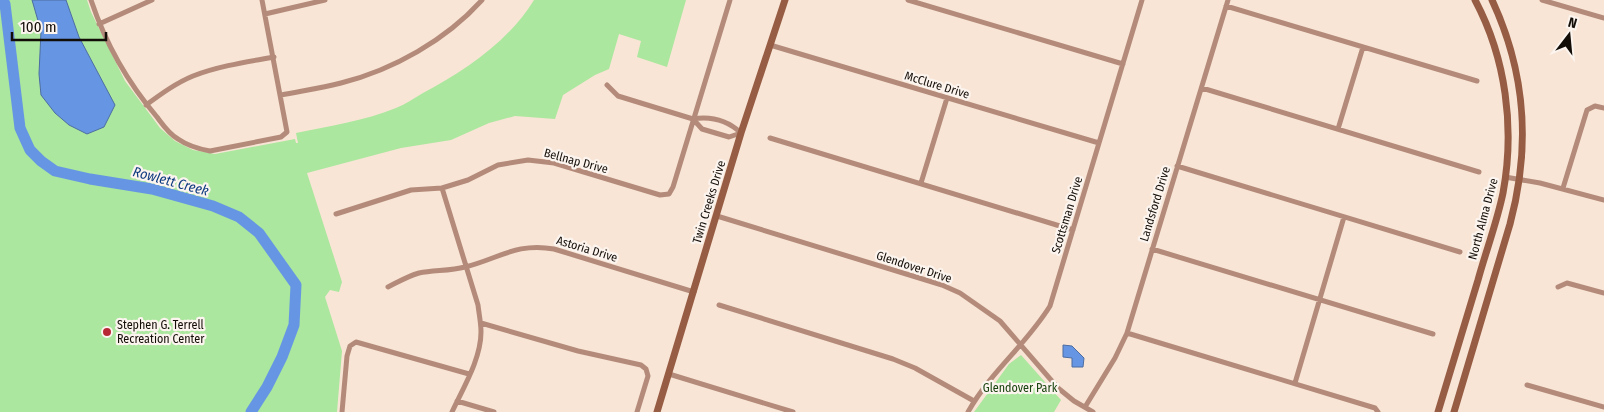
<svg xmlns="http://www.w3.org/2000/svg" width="1604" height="412" viewBox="0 0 1604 412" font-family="'Fira Sans Condensed',sans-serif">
	<rect width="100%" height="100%" fill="#f8e5d6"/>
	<!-- green -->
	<path fill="#abe79e" d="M0 0H87L91 12 125 81 160 128 175 141 193 150 215 154 295 139 296 143H298L296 133C329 126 364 121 396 108 406 104 414 98 423 93 465 71 509 41 534 0H686L667 67 637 57 641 41 619 34 609 69 595 75 563 95 555 119 515 116 489 123 451 140 401 148 307 173 342 282 339 292 330 290 325 297 342 351 337 412H0Z
		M1021 355 1061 400 1054 412H974L1009 364Z"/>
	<!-- water -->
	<path fill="#6696e3" stroke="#4d6da1" d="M32 0H66L79 37 115 105 104 127 87 134 69 125 55 113 41 95 39 74 41 31Z
		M1063 345 1072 346 1084 358 1083 367H1072V358L1063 357Z"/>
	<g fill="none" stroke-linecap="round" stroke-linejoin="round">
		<!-- river -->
		<path stroke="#6696e3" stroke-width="11" d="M3 0 5 4 20 128 30 150 41 161 55 171 90 179 152 189 213 206 239 217 259 233 296 285 294 325 282 357 267 387 251 412"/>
		<!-- street -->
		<path stroke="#b48b7a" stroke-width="5" d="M91 0C105 42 128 83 157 117 163 125 169 134 178 139 188 146 199 149 210 151L281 137 287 132 262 0
			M908 0 1123 64
			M1542 0 1604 18
			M1226 6 1477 81
			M265 14 325 0
			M99 24 152 0
			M770 45 1099 143
			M607 85 618 96 693 119C711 116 728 121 741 133
			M1202 88 1479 172
			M281 95C301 91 322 88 341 83 393 70 446 40 482 0
			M146 105C161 94 176 83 193 76 219 66 246 62 274 57
			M693 119 702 129 729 137 741 133
			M1338 129 1363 47
			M770 138 1073 230
			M1177 166 1460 252
			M1505 177 1540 183 1604 200
			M921 183 947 98
			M442 188 478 305C479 314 481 323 481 332 481 359 463 388 452 412
			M1563 188 1587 110 1595 106 1604 108
			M336 214 411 190 442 188 468 180 498 165 528 160 554 163 660 195 669 194 673 187 730 0
			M717 216 942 285 960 293 1000 321 1058 388 1074 401 1093 412
			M1152 249 1433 334
			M388 287C398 282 408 276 419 273 434 270 450 271 465 267 498 259 517 242 554 249L694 292
			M1558 287 1567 283 1604 293
			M719 305 893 359 915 368 974 401
			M481 323 578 351 641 365 646 369 648 376 637 412
			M1127 333 1375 408 1378 412
			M669 374 793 412
			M1295 383 1344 217
			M1527 385 1604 407
			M457 401 494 412
			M1085 407 1115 358 1127 333 1228 0
			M342 412 347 356 350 346 356 342 469 374
			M968 412C991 371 1026 345 1050 306L1142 0"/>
		<!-- secondary -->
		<path stroke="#975d44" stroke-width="7" d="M657 412 741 133 785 0
			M1438 412C1451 368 1465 324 1478 280 1486 251 1497 222 1503 193 1515 128 1506 58 1475 0
			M1454 412 1510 224C1531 146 1526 73 1492 0"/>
	</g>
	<!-- markers -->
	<circle fill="#b82734" stroke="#fcf4ee" stroke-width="2" cx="107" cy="332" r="5"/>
	<g text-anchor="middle" stroke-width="4.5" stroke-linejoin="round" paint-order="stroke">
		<!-- street labels -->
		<g font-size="12" fill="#130d08" stroke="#fcf4ee">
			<text transform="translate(937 85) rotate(17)" y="4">McClure Drive</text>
			<text transform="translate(576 161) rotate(15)" y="4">Bellnap Drive</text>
			<text transform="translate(709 202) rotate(-73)" y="4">Twin Creeks Drive</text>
			<text transform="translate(1155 204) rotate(-73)" y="4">Landsford Drive</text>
			<text transform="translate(1067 215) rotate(-73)" y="4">Scottsman Drive</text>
			<text transform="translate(1483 219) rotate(-75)" y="4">North Alma Drive</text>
			<text transform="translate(587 249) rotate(17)" y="4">Astoria Drive</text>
			<text transform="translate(914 267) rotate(18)" y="4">Glendover Drive</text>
		</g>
		<!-- poi labels -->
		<g font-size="12" fill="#130d08" stroke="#fcf4ee" text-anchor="start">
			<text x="117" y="329">Stephen G. Terrell<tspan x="117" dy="14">Recreation Center</tspan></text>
		</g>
		<!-- park labels -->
		<g font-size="12" fill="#19430f" stroke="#fcf4ee">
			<text x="1020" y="392">Glendover Park</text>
		</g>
		<!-- water labels -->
		<g font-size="14" font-style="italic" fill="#0f3c80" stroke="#fcf4ee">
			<text transform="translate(171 181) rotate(15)" y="5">Rowlett Creek</text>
		</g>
	</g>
	<!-- north arrow -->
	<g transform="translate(1569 35) rotate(16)" stroke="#fcf4ee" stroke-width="4" paint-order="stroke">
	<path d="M0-4L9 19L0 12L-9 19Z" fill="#130d08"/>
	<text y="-8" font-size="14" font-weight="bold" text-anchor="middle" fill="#130d08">N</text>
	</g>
	<!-- scale -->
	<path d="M12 32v8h94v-8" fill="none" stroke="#130d08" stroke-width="2.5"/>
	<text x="20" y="32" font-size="15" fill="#130d08" stroke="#fcf4ee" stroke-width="4" paint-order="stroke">100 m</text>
</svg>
